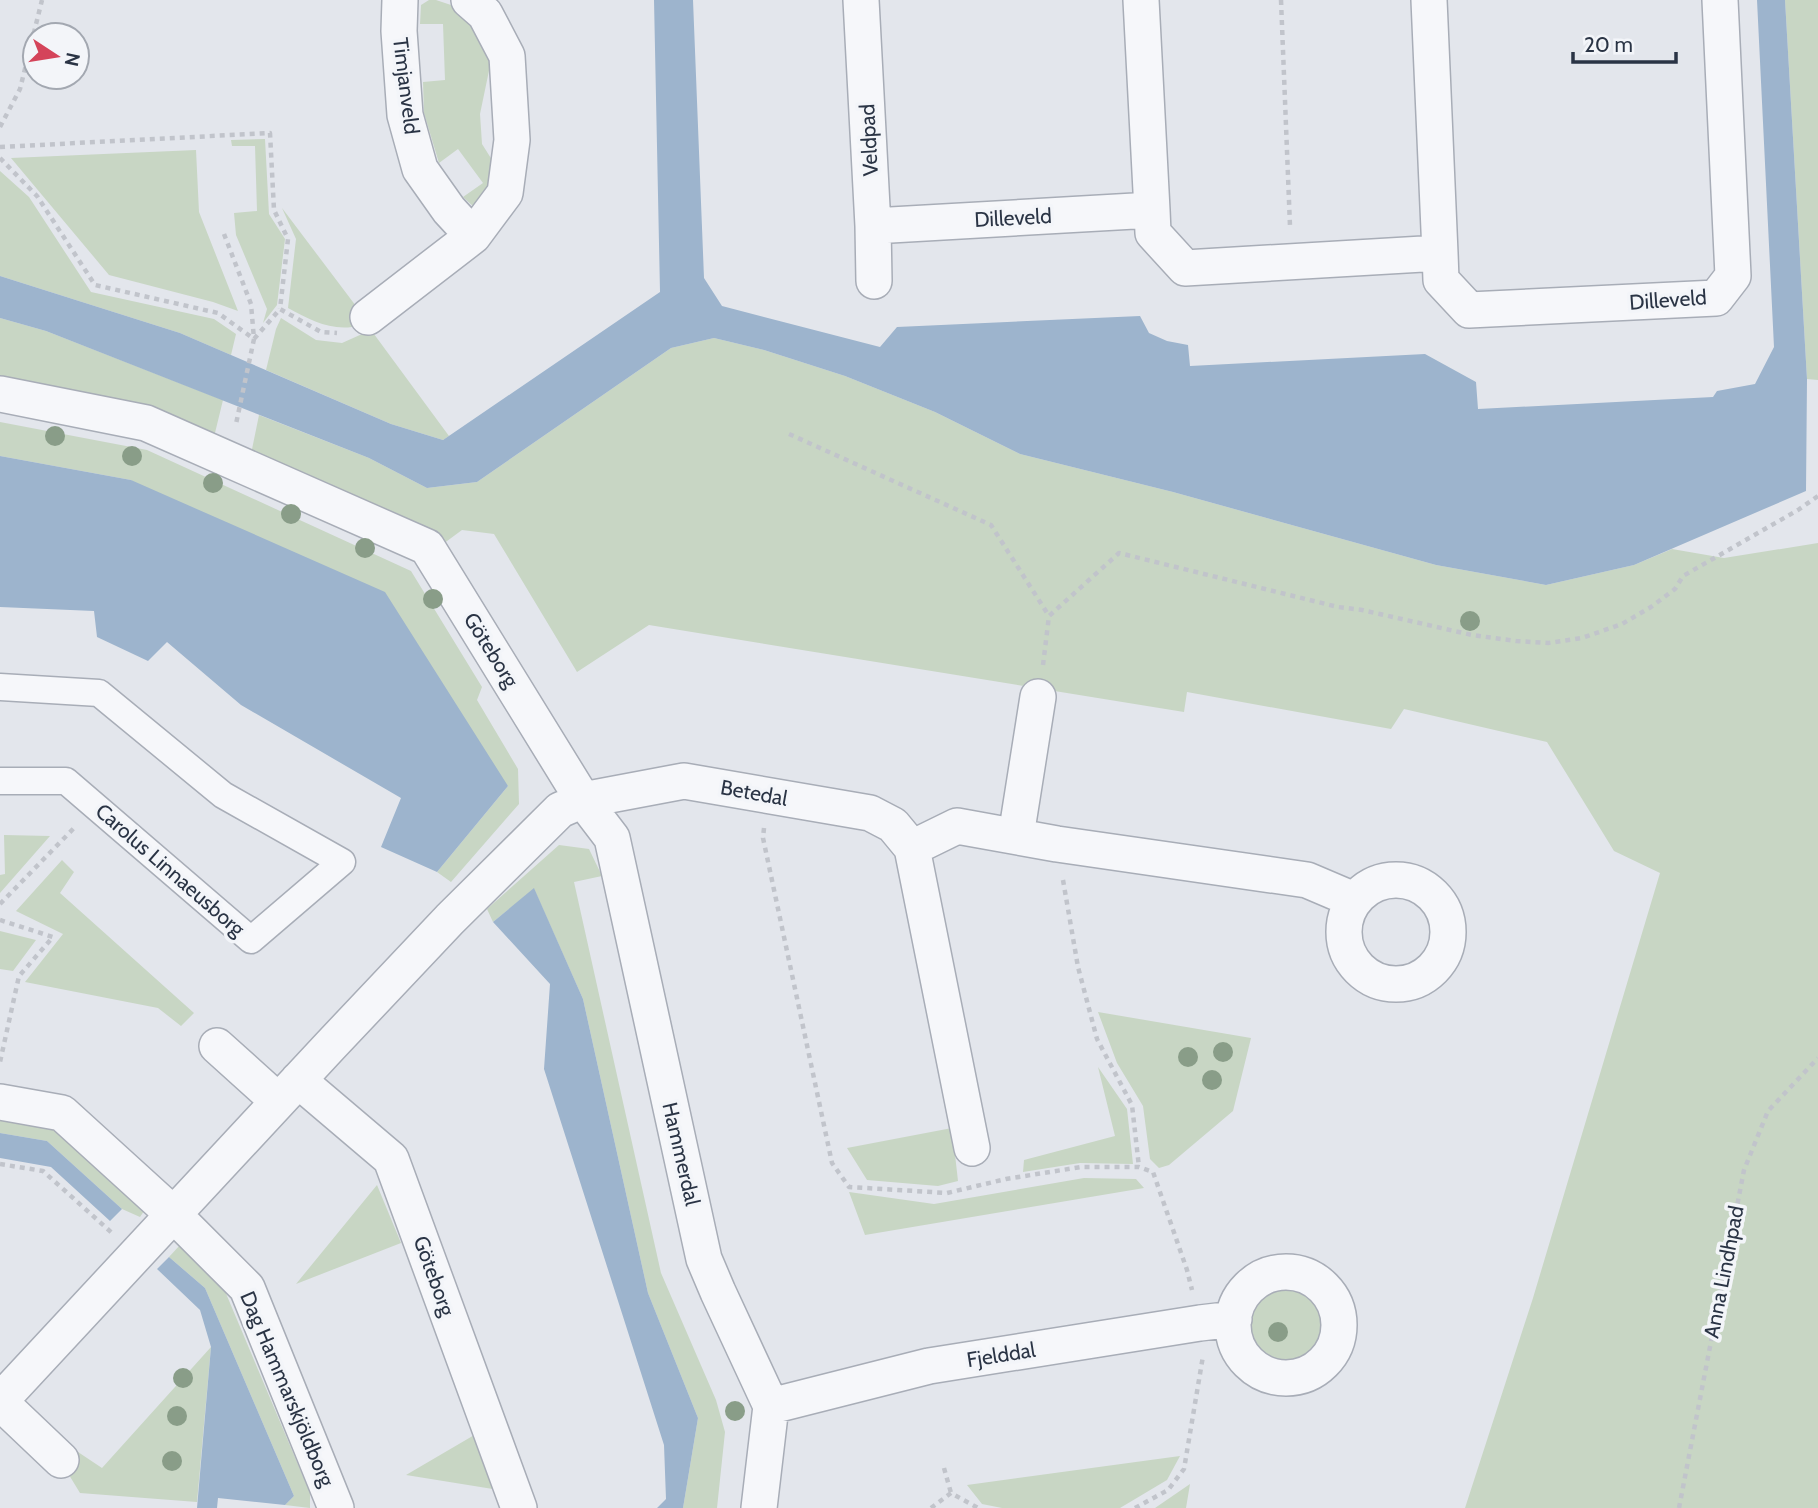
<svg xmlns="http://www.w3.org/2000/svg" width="1818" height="1508" viewBox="0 0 1818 1508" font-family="Cabin,sans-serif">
	<rect width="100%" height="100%" fill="#e3e6ec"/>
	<!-- green -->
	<path fill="#c8d6c4" d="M429 0H436L454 6 478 33 491 61 480 114 482 144 499 171 475 208 463 197 483 183 458 149 439 163 424 113 423 82 445 80 443 24H420L421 5Z
		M1785 0H1818V380L1807 379Z
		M265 139 269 214 285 239 277 305 263 323 267 309 236 235 234 213 257 211 255 146H232L231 140Z
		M196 150 199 212 238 311 213 302 109 275 11 158Z
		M0 171 29 197 91 292 214 319 236 334 231 355 180 333 0 276Z
		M282 208 362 314 352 327C328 330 309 319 288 308L296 239Z
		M0 318 46 331 223 400 214 437 0 382Z
		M281 318 316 340 342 343 371 330 449 436 443 440 391 424 266 370 276 329Z
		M714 338 764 350 845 376 935 412 1020 454 1173 492 1436 565 1546 585 1634 565 1672 549 1724 558 1818 543V1508H1465L1533 1298 1660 873 1614 851 1547 742 1404 709 1391 729 1187 692 1184 712 649 625 577 672 494 534 462 530 443 544 251 454 259 415 369 458 427 488 477 482 671 348Z
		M0 422 147 450 411 571 482 687 477 700 518 769 519 804 451 882 437 872 508 786 131 480 0 456Z
		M4 835 50 836 0 893V875L5 874Z
		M559 845 589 849 602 876 574 882 661 1273 716 1400 725 1432 717 1508H683L698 1418 648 1293 583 999 534 889 493 922 487 909Z
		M62 860 74 872 60 893 194 1013 181 1026 158 1008 25 982 63 934 16 911Z
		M0 931 36 940 13 971 0 969Z
		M1098 1012 1251 1038 1233 1111 1169 1165 1159 1168 1150 1159 1143 1106 1117 1063Z
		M1098 1067 1127 1109 1133 1164 1080 1163 1023 1172 1024 1160 1115 1136Z
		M0 1119 55 1128 146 1208 140 1217 122 1209 47 1141 0 1133Z
		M952 1128 958 1181 938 1186 867 1180 847 1148Z
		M1084 1178 1136 1179 1144 1188 865 1235 849 1192 934 1204Z
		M377 1185 401 1243 296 1284Z
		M180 1245 222 1284 310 1493V1508L285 1505 294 1496 205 1288 169 1257Z
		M1248 1326a39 39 0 1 1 78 0a39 39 0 1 1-78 0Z
		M211 1347 197 1502 80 1493 66 1470 78 1452 102 1468Z
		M476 1434 499 1490 406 1475Z
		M1180 1456 1167 1480 1120 1508H1002L982 1504 967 1485Z
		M1190 1484 1186 1508H1155Z"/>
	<!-- water -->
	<path fill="#9db4cd" d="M654 0H693L704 278 722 306 880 347 897 327 1140 316 1149 333 1167 341 1188 345 1190 366 1425 354 1476 382 1478 409 1713 397 1717 391 1755 384 1774 347 1757 0H1785L1807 379 1806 491 1634 565 1546 585 1436 565 1173 492 1020 454 935 412 845 376 764 350 714 338 671 348 477 482 427 488 369 458 46 331 0 318V276L180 333 391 424 443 440 660 292Z
		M0 456 131 480 385 592 508 786 437 872 381 847 401 798 241 705 167 642 148 661 97 637 94 611 0 607Z
		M534 888 583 999 648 1293 698 1418 683 1508H657L666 1499 664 1445 544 1069 550 984 493 922Z
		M0 1133 47 1141 122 1209 110 1221 51 1167 0 1158Z
		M169 1257 205 1288 294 1496 285 1505 218 1498 217 1508H197L211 1347 200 1310 157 1269Z"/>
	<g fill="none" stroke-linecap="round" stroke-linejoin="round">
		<!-- pedestrian casing -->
		<g stroke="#a8adb7" stroke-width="29">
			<path id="pedestrian" d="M0 687 99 693 223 795 342 862 251 940 66 781H0"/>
		</g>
		<!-- minor casing -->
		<g stroke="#a8adb7" stroke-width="38">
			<path id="minor" d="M400 0 399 31 405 115 420 169 449 210 473 236
				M861 0 873 226 874 281
				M1141 0 1152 210
				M1429 0 1440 253
				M873 226 1152 210 1153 233 1185 268 1440 253 1441 280 1469 310 1716 298 1733 276 1720 0
				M368 317 473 236 505 193 512 140 507 56 485 14 469 0
				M0 394 146 423 427 547 583 800 560 810 450 919 330 1046 0 1401
				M1016 836 1038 697
				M912 848 957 826 1057 844 1307 880 1354 900
				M1344 932a52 52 0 1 1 104 0a52 52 0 1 1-104 0Z
				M217 1046 278 1101
				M298 1080 391 1159 519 1508
				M0 1102 62 1113 173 1214 247 1288 336 1508
				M1233 1325a53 53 0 1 1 106 0a53 53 0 1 1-106 0Z
				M0 1402 61 1460
				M771 1406 929 1366 1200 1323 1234 1319
				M759 1508 771 1406 718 1292 704 1259 612 838 583 800 684 781 870 813 893 825 912 848 972 1148"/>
		</g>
		<!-- path -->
		<path stroke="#c1c4cb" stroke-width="4.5" stroke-dasharray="5 5" stroke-linecap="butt" d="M1281 0 1290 226
			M0 127 20 89 42 0
			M0 147 270 133 274 210 288 239 280 309
			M0 158 37 196 95 285 218 313 254 339 280 309 321 332 337 333
			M224 234 251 304 254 339 236 424
			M789 434 991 525 1049 616
			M1043 665 1049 616 1119 553 1338 607 1362 610 1472 635 1516 641 1548 643 1582 638 1622 624 1651 607 1675 589 1683 576 1798 510 1818 496
			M764 828 763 838 832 1163 849 1187 947 1193 1006 1179 1081 1167H1139L1153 1172 1187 1270 1192 1290
			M1063 880 1078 967 1097 1039 1132 1105 1139 1167
			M0 904 75 827
			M0 920 53 937 19 976 0 1062
			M0 1164 43 1171 112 1233
			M944 1468 951 1493
			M931 1508 951 1493 978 1508
			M1135 1508 1168 1490 1184 1469 1203 1356
			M1679 1508 1744 1170 1768 1111 1818 1058"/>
		<!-- pedestrian -->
		<use href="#pedestrian" stroke="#f6f7fa" stroke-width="26"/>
		<!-- minor -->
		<use href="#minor" stroke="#f6f7fa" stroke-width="35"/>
	</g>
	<!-- trees -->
	<g fill="#899d88">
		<circle cx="55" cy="436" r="10"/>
		<circle cx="132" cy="456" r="10"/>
		<circle cx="213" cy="483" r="10"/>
		<circle cx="291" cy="514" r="10"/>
		<circle cx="365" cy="548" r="10"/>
		<circle cx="433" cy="599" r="10"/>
		<circle cx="1470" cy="621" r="10"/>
		<circle cx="1223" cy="1052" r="10"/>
		<circle cx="1188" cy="1057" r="10"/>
		<circle cx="1212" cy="1080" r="10"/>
		<circle cx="1278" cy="1332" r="10"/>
		<circle cx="183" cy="1378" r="10"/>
		<circle cx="735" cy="1411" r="10"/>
		<circle cx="177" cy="1416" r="10"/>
		<circle cx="172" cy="1461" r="10"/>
	</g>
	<g text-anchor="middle" stroke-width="7" stroke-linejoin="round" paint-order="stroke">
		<!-- street labels -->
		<g font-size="21" fill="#2a3445" stroke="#f3f5f9">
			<text transform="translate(406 86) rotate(83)" y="7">Timjanveld</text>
			<text transform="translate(869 140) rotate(-93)" y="7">Veldpad</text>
			<text transform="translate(1013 218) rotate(-3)" y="7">Dilleveld</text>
			<text transform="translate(1668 300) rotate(-4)" y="7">Dilleveld</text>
			<text transform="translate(491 650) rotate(58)" y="7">Göteborg</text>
			<text transform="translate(754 793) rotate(10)" y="7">Betedal</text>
			<text transform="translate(170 870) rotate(41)" y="7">Carolus Linnaeusborg</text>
			<text transform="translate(681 1154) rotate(77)" y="7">Hammerdal</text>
			<text transform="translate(1724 1272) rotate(-79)" y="7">Anna Lindhpad</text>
			<text transform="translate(434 1276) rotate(70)" y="7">Göteborg</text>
			<text transform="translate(1001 1355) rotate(-9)" y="7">Fjelddal</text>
			<text transform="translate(287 1389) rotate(67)" y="7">Dag Hammarskjöldborg</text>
		</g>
	</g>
	<!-- north arrow -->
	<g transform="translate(56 56) rotate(102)"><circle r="33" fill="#f3f5f9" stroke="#a3a8b1" stroke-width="2"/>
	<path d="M0-5L12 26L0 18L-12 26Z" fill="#d4445a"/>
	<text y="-10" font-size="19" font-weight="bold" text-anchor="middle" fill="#2a3445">N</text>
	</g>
	<!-- scale -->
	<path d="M1573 52v10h103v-10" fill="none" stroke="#2a3445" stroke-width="3.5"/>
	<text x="1584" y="52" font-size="21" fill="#2a3445" stroke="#f3f5f9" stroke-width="5" paint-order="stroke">20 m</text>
</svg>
